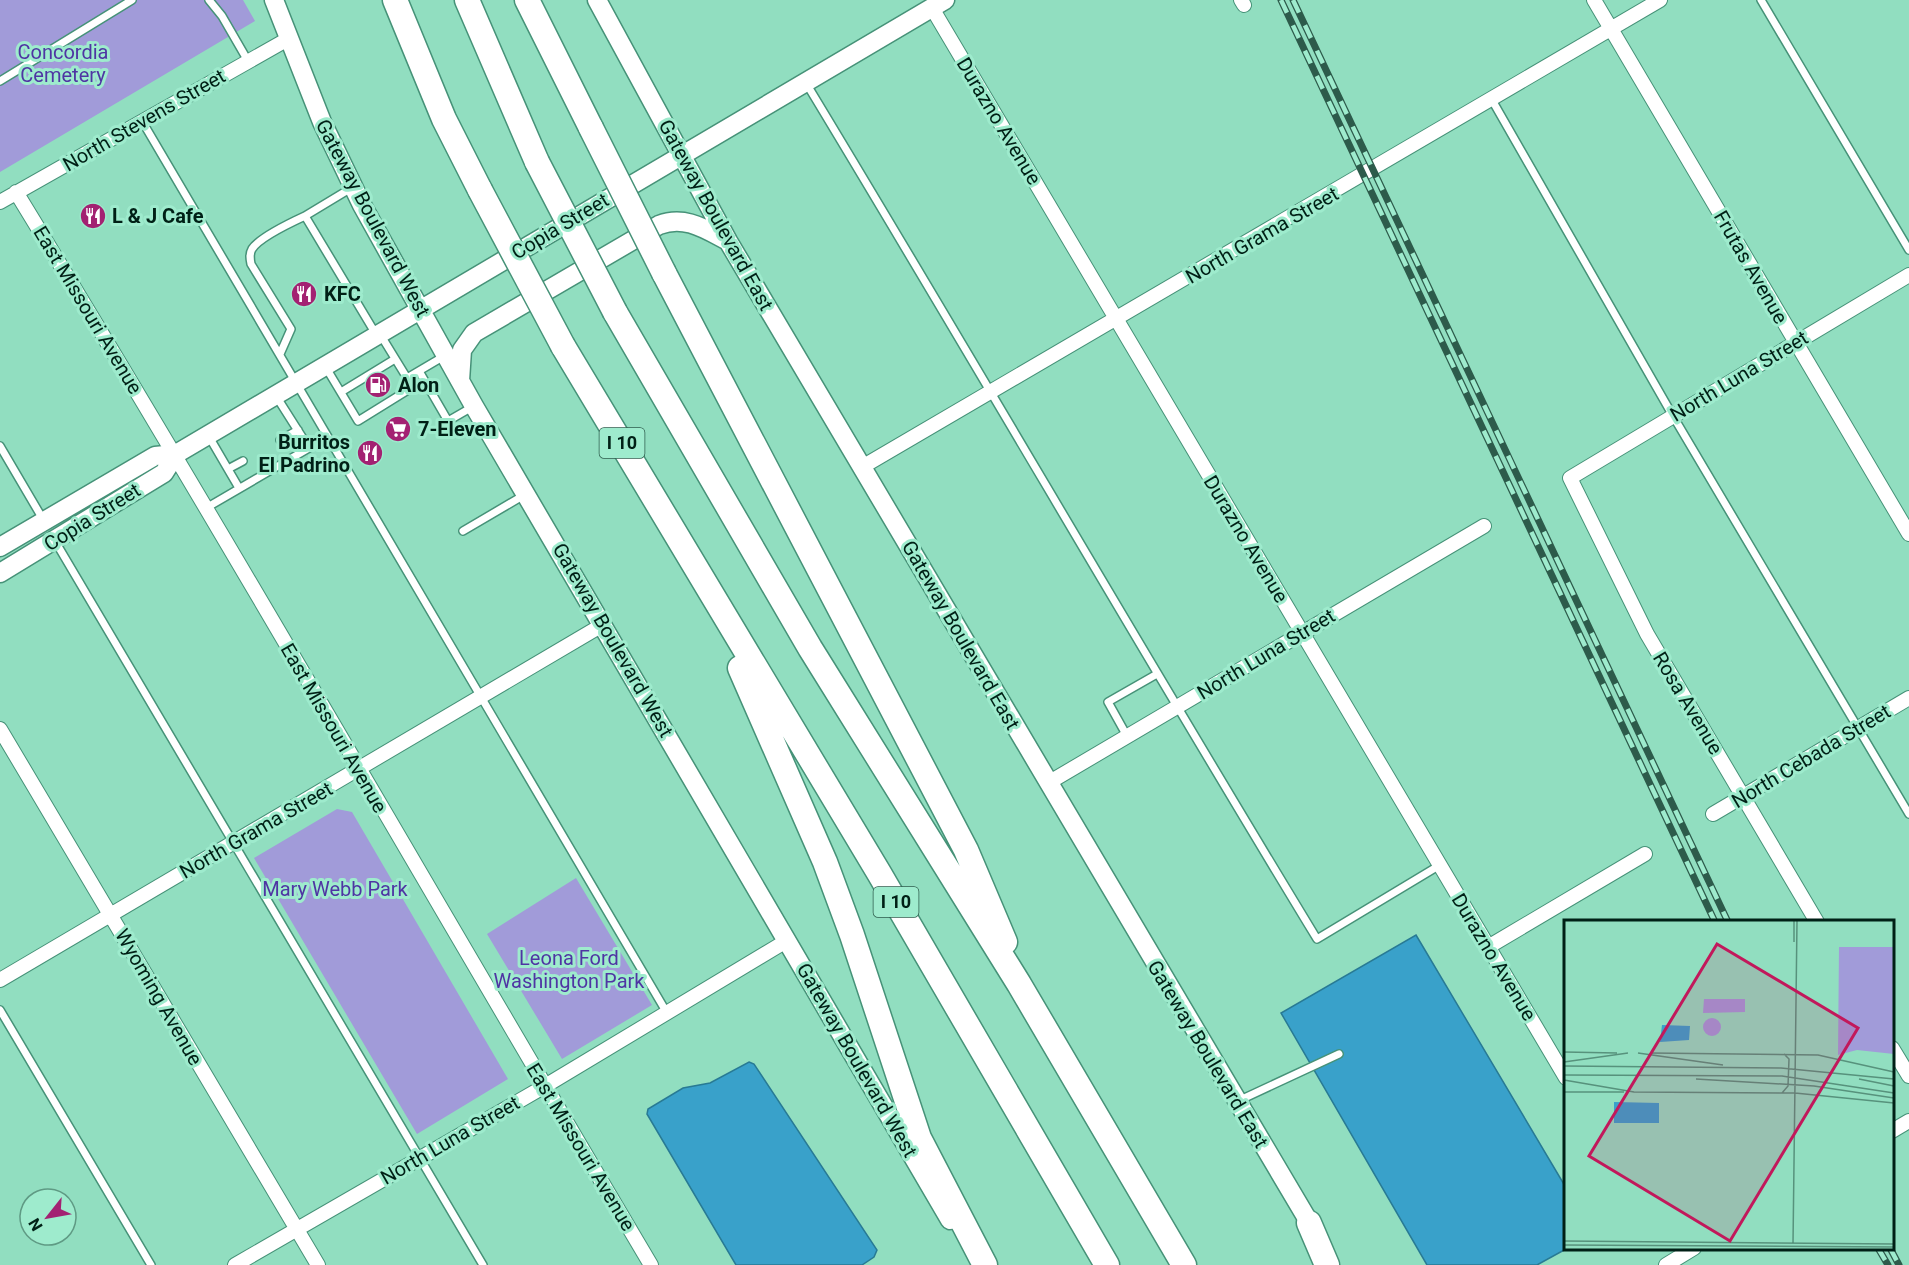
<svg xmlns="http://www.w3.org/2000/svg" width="1909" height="1265" viewBox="0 0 1909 1265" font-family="Roboto,sans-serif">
	<rect width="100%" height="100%" fill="#91dec0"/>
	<!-- green -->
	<path fill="#a19bd9" d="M0 0H243L255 21 0 172Z
		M337 809 352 812 508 1079 417 1134 254 858Z
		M576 878 652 1005 562 1059 487 934Z"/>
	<!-- water -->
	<path fill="#39a1ca" stroke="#287a94" stroke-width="1.5" d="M1416 935 1565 1186 1566 1249 1537 1265H1427L1281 1013Z
		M749 1062 754 1064 877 1250 874 1257 862 1265H736L647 1114 648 1109 683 1088 710 1083Z"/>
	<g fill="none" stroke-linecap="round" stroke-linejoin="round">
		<!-- lane casing -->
		<g stroke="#469278" stroke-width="10">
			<path id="lane" d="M209 0 222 16 248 61
				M1761 0 1909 250
				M0 81 132 0
				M806 83C978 367 1144 655 1317 939L1440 865
				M1492 100 1673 416 1909 814
				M142 121 667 1013
				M353 187 305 216 377 336
				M280 354 291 329 251 264C250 259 249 254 252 249 259 238 292 222 305 216
				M325 366 358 421 408 390 407 378 380 334
				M419 371 448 421 474 406
				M407 378 446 355
				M341 392 395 359
				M208 435 239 488
				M280 440 298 430
				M0 446 44 521
				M228 469 243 461
				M206 508 309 448 276 396
				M463 531 526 494
				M55 541 483 1265
				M1127 736 1108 702 1157 674
				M0 1010 151 1265
				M1238 1101 1339 1054"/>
		</g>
		<!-- street casing -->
		<g stroke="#469278" stroke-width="16">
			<path id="street" d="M1241 0 1244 5
				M1594 0 1909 534
				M932 8 1566 1078
				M16 192C233 547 439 908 651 1265
				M0 202 288 39
				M862 467 1660 0
				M0 729 318 1265
				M1048 783 1484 526
				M1713 814 1909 698
				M1817 922 1647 634 1570 478 1909 275
				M1488 947 1645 854
				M0 980 604 624
				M1892 1048 1909 1076
				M1892 1131 1909 1121
				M235 1265 545 1086 788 940
				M1666 1265 1694 1248"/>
		</g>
		<!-- secondary casing -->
		<g stroke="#469278" stroke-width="21">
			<path id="secondary" d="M274 0 322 122 362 205 474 406 950 1220
				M597 0 728 241 1315 1232
				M460 381 462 350 474 333 659 225C685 215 705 229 728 241
				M0 547 155 456 176 454 945 0
				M0 573 164 473 176 454"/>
		</g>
		<!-- highway casing -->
		<g stroke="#469278" stroke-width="27">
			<path id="highway" d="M395 0 444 119 480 190
				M467 0 537 162
				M527 0 591 128
				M664 273 966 850 1005 942
				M615 312 810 648 1019 984 1184 1265
				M563 346 879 873 1107 1265
				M740 668 825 862 852 935 919 1138 985 1265
				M1309 1223 1327 1265"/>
		</g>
		<!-- lane -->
		<use href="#lane" stroke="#fff" stroke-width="7"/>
		<!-- street -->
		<use href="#street" stroke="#fff" stroke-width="14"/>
		<!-- secondary -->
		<use href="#secondary" stroke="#fff" stroke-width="18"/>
		<!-- highway -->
		<use href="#highway" stroke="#fff" stroke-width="24"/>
		<!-- rail casing -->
		<g stroke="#2d5b4b" stroke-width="7">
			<path id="rail" d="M1281 0 1715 922
				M1293 0 1728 922
				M1878 1248 1888 1265
				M1890 1248 1899 1265"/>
		</g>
		<!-- rail -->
		<use href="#rail" stroke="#9eebcd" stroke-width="4.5" stroke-dasharray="14" stroke-linecap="butt"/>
		<!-- highway-bridge casing -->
		<g stroke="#469278" stroke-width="27" stroke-linecap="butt">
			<path id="highway-bridge" d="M591 128 664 273
				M537 162 615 312
				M480 190 563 346"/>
		</g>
		<!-- highway-bridge -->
		<use href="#highway-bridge" stroke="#fff" stroke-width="24"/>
	</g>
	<!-- icons -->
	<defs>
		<g id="restaurant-disc" transform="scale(1.35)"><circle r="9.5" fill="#a32172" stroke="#9eebcd"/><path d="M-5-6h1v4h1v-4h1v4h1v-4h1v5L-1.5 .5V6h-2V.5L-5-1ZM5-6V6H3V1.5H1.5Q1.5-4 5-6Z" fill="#fff"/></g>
		<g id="fuel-disc" transform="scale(1.35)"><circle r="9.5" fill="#a32172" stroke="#9eebcd"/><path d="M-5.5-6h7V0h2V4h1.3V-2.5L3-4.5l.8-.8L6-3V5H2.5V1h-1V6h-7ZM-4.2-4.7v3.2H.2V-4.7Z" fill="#fff"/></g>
		<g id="supermarket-disc" transform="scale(1.35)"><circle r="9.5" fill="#a32172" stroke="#9eebcd"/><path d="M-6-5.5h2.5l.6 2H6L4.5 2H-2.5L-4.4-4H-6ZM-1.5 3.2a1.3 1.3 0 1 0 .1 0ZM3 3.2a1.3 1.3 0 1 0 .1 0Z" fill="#fff"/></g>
	</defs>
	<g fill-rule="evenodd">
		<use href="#restaurant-disc" x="93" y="216"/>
		<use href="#restaurant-disc" x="304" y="294"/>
		<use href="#fuel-disc" x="378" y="385"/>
		<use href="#supermarket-disc" x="398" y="429"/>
		<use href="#restaurant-disc" x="370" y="453"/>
	</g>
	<g text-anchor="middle" stroke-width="6" stroke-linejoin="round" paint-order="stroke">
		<!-- shield labels -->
		<g fill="#9eebcd" stroke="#2f5d4d" stroke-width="1.5">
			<rect x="599.5" y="428" width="45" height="30" rx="4.5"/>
			<rect x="873.5" y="887" width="45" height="30" rx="4.5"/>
		</g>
		<g font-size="18" font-weight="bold" fill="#002016">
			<text x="622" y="449">I 10</text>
			<text x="896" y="908">I 10</text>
		</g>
		<!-- park labels -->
		<g font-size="20" fill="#4f35a3" stroke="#9eebcd">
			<text x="63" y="59">Concordia<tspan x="63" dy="23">Cemetery</tspan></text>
			<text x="335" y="896">Mary Webb Park</text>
			<text x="569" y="965">Leona Ford<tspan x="569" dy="23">Washington Park</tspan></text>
		</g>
		<!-- street labels -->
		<g font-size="20" fill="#002016" stroke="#9eebcd">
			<text transform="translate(144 120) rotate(-30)" y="7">North Stevens Street</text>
			<text transform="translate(999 121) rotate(59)" y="7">Durazno Avenue</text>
			<text transform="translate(716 215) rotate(61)" y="7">Gateway Boulevard East</text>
			<text transform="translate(373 218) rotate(62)" y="7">Gateway Boulevard West</text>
			<text transform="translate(560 226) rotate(-31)" y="7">Copia Street</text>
			<text transform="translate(1262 235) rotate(-30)" y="7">North Grama Street</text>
			<text transform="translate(1751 267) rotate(60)" y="7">Frutas Avenue</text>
			<text transform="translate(88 310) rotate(59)" y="7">East Missouri Avenue</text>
			<text transform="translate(1739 376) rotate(-31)" y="7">North Luna Street</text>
			<text transform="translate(92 517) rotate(-32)" y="7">Copia Street</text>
			<text transform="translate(1246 539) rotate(59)" y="7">Durazno Avenue</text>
			<text transform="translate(961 635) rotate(60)" y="7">Gateway Boulevard East</text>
			<text transform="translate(613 640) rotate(60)" y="7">Gateway Boulevard West</text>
			<text transform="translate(1266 654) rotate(-31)" y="7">North Luna Street</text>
			<text transform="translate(1688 703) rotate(59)" y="7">Rosa Avenue</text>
			<text transform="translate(334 728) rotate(60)" y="7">East Missouri Avenue</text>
			<text transform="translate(1811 756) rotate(-31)" y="7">North Cebada Street</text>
			<text transform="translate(256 830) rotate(-30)" y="7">North Grama Street</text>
			<text transform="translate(1494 957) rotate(59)" y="7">Durazno Avenue</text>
			<text transform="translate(159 997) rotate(60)" y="7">Wyoming Avenue</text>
			<text transform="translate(1208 1054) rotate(59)" y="7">Gateway Boulevard East</text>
			<text transform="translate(857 1060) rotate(60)" y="7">Gateway Boulevard West</text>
			<text transform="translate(450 1140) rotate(-30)" y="7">North Luna Street</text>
			<text transform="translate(581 1147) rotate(59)" y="7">East Missouri Avenue</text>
		</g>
		<!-- poi labels -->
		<g font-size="20" font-weight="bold" fill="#002016" stroke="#9eebcd" text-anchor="start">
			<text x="112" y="223">L &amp; J Cafe</text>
			<text x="324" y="301">KFC</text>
			<text x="398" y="392">Alon</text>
			<text x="418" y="436">7-Eleven</text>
			<text x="350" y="449" text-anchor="end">Burritos<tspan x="350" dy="23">El Padrino</tspan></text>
		</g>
	</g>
	<!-- overview -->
	<g transform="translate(1564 920)">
		<rect width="330" height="330" fill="#91dec0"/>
		<path d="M275 27H330V134L293 130 274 135ZM140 79H181V92L139 93ZM139 107a9 9 0 1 1 18 0a9 9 0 1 1-18 0Z" fill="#a19bd9"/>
		<path d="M98 105 126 106 125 120 96 122ZM50 182 95 183V203H50Z" fill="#39a1ca"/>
		<path fill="none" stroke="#57927c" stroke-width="1.5" d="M230 1V22M0 132 53 133M74 133 159 145M86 133 254 135 330 152M0 142 64 133M0 146 217 148 330 159M0 155 218 156 330 173M132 159 250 166 330 178M295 159 330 166M0 160 70 172M0 172H60M69 172 231 173 330 183M218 173 224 166 225 139 220 134M0 321 330 324M229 324 233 1M0 325 330 327"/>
		<path fill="#c2185b" fill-opacity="0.15" stroke="#c2185b" stroke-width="3" d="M153 24 294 108 166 321 25 236Z"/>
		<rect width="330" height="330" fill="none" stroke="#002016" stroke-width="3"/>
	</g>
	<!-- north arrow -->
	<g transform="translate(48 1217) rotate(239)"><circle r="28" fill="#9eebcd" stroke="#5f9a84" stroke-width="1.5"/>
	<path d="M0-4.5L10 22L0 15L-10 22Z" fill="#a32172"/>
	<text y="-9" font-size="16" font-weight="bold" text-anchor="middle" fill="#002016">N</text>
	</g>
</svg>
